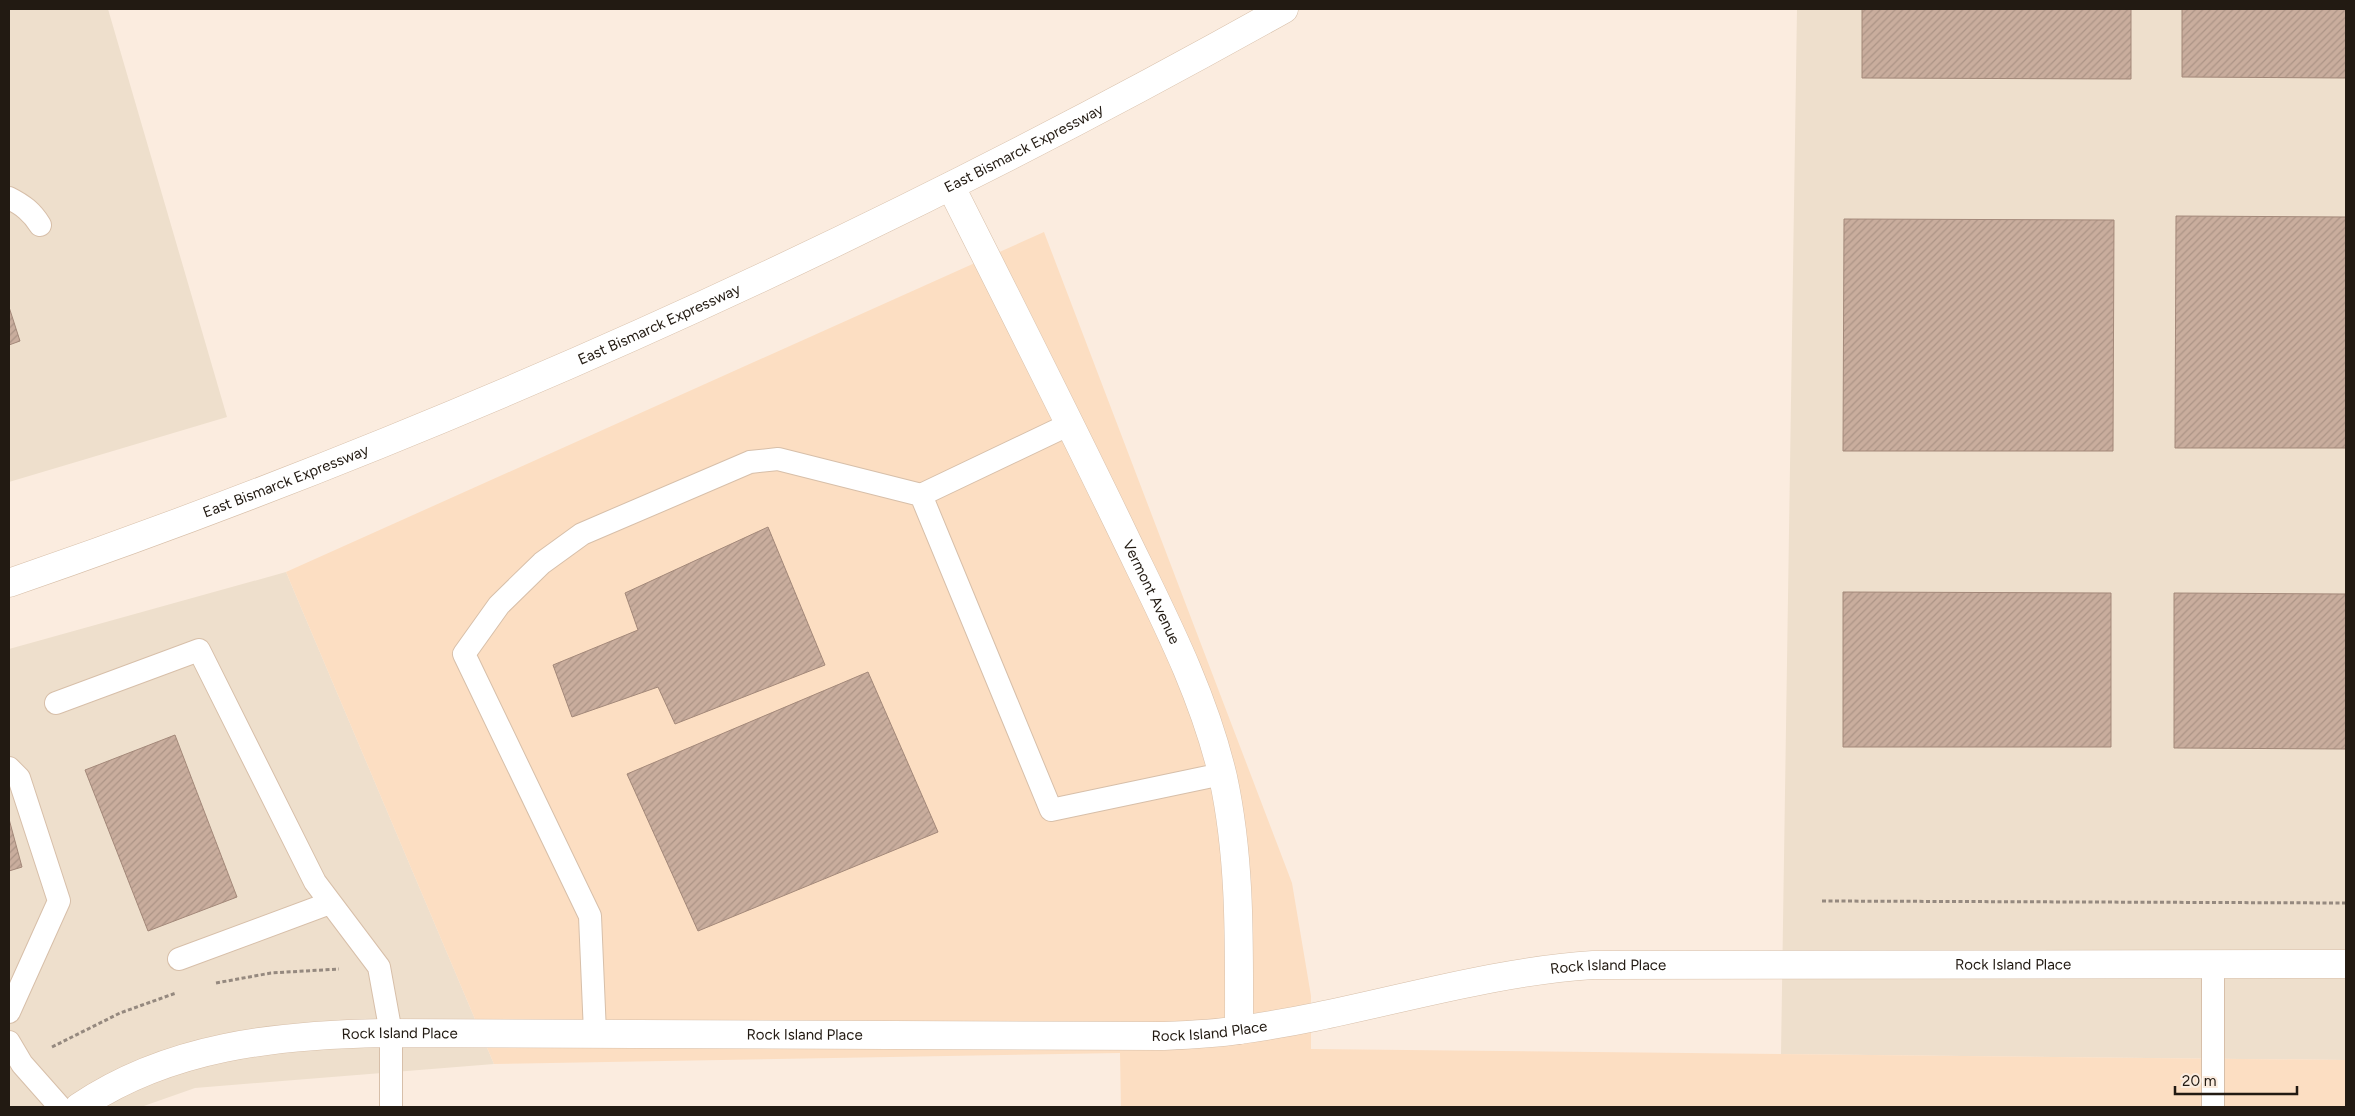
<svg xmlns="http://www.w3.org/2000/svg" width="2355" height="1116" viewBox="0 0 2355 1116" font-family="Figtree,sans-serif">
	<defs>
		<pattern id="building-hatch" width="6" height="6" patternUnits="userSpaceOnUse" patternTransform="scale(1.25)"><rect width="6" height="6" fill="#c9ad9d"/><path d="M-1 1l2-2M0 6l6-6M5 7l2-2" fill="none" stroke="#ac9486"/></pattern>
	</defs>
	<rect width="100%" height="100%" fill="#fbecdf"/>
	<!-- commercial -->
	<path fill="#eedfcc" d="M9 9H108L227 417 9 482Z
		M1797 9H2346V1060L1781 1054Z
		M286 572 494 1064 195 1088 141 1107H9V649Z"/>
	<!-- built -->
	<path fill="#fcdec2" d="M1044 232 1292 883 1311 996V1049L2346 1060V1107H1121L1120 1053 494 1064 286 572Z"/>
	<!-- building -->
	<path fill="url(#building-hatch)" stroke="#a38879" d="M1862 9H2131V79L1862 78Z
		M2182 9H2346V78L2182 77Z
		M2176 216 2346 217V448H2175Z
		M1844 219 2114 220 2113 451H1843Z
		M9 307 20 341 9 345Z
		M768 527 825 665 675 724 658 687 572 717 553 665 638 630 625 593Z
		M1843 592 2111 593V747H1843Z
		M2174 593 2346 594V749L2174 748Z
		M868 672 938 832 698 931 627 774Z
		M175 735 237 897 148 931 85 770Z
		M9 819 22 867 9 871Z"/>
	<g fill="none" stroke-linecap="round" stroke-linejoin="round">
		<!-- service casing -->
		<g stroke="#d7bfa9" stroke-width="24">
			<path id="service" d="M9 198C23 205 32 212 40 225
				M921 495 1070 424
				M56 703 199 650 315 882 379 967 391 1033V1107
				M9 768 19 778 59 901 9 1012
				M179 959 330 903
				M595 1033 590 916 464 654 499 605 542 563 582 534 750 462 778 459 921 495 1051 810 1222 774
				M9 1042 22 1064 60 1107
				M2213 1107V964"/>
		</g>
		<!-- minor casing -->
		<g stroke="#d7bfa9" stroke-width="29">
			<g id="minor">
				<path id="s1" d="M951 187C1009 302 1067 417 1123 533 1161 612 1203 691 1223 777 1241 860 1239 945 1239 1030"/>
				<path id="s2" d="M79 1107C169 1046 277 1035 383 1033L1164 1036C1189 1035 1214 1034 1239 1030 1359 1014 1472 973 1593 965L2346 964"/>
			</g>
		</g>
		<!-- primary casing -->
		<g stroke="#d7bfa9" stroke-width="29">
			<g id="primary">
				<path id="s3" d="M9 583C451 431 877 237 1284 9"/>
			</g>
		</g>
		<!-- path -->
		<path stroke="#95897f" stroke-width="3" stroke-dasharray="4 2.5" stroke-linecap="butt" d="M1822 901 2346 903
			M216 983 271 973 339 969
			M52 1047 120 1013 176 993"/>
		<!-- service -->
		<use href="#service" stroke="#fff" stroke-width="22"/>
		<!-- minor -->
		<use href="#minor" stroke="#fff" stroke-width="28"/>
		<!-- primary -->
		<use href="#primary" stroke="#fff" stroke-width="28"/>
	</g>
	<g text-anchor="middle" stroke-width="4" stroke-linejoin="round" paint-order="stroke">
		<!-- street labels -->
		<g font-size="15" fill="#221a12" stroke="#fbecdf">
			<text dy="5" stroke="none"><textPath href="#s3" startOffset="1105">East Bismarck Expressway</textPath></text>
			<text dy="5" stroke="none"><textPath href="#s3" startOffset="700">East Bismarck Expressway</textPath></text>
			<text dy="5" stroke="none"><textPath href="#s3" startOffset="295">East Bismarck Expressway</textPath></text>
			<text dy="5" stroke="none"><textPath href="#s1" startOffset="452">Vermont Avenue</textPath></text>
			<text dy="5" stroke="none"><textPath href="#s2" startOffset="1954">Rock Island Place</textPath></text>
			<text dy="5" stroke="none"><textPath href="#s2" startOffset="1549">Rock Island Place</textPath></text>
			<text dy="5" stroke="none"><textPath href="#s2" startOffset="1144">Rock Island Place</textPath></text>
			<text dy="5" stroke="none"><textPath href="#s2" startOffset="334">Rock Island Place</textPath></text>
			<text dy="5" stroke="none"><textPath href="#s2" startOffset="739">Rock Island Place</textPath></text>
		</g>
	</g>
	<!-- border -->
	<rect width="2355" height="1116" fill="none" stroke="#221a12" stroke-width="20"/>
	<!-- scale -->
	<path d="M2175 1086v8h122v-8" fill="none" stroke="#221a12" stroke-width="2.5"/>
	<text x="2182" y="1086" font-size="15" fill="#221a12" stroke="#fbecdf" stroke-width="4" paint-order="stroke">20 m</text>
</svg>
